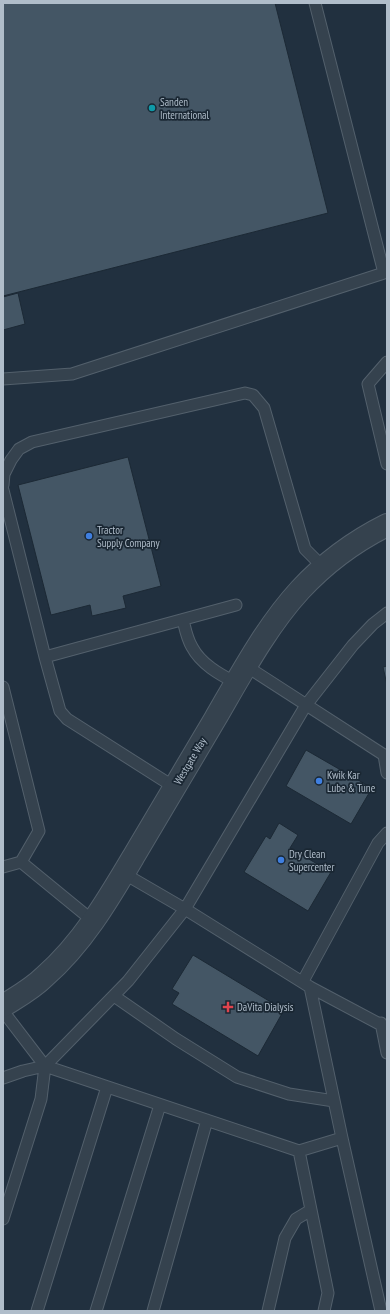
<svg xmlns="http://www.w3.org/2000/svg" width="390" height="1314" viewBox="0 0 390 1314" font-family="'PT Sans Narrow',sans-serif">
	<rect width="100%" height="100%" fill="#21303f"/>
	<!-- building -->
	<path fill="#445665" stroke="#1c2935" d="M3 3H275L328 213 3 296Z
		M18 293 25 324 3 330V297Z
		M128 457 161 586 123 596 126 608 92 616 90 605 51 615 18 485Z
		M387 666V685L383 667Z
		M306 750 372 788 351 824 286 786Z
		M279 823 298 835 290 848 331 872 308 911 244 872 266 836 270 839Z
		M193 955 284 1010 258 1056 172 1004 179 993 172 989Z"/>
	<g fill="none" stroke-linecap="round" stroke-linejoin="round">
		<!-- service casing -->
		<g stroke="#53606c" stroke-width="13">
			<path id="service" d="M387 362 368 384 387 464
				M3 379 72 374 384 273 315 3
				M3 485 4 474 11 460 19 449 32 442 245 393 253 395 264 408 305 549 323 567
				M3 490 45 657 60 711 67 719 174 787
				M183 620C185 628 187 639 192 647 201 664 219 674 236 683
				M45 657 236 605
				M246 666 384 755H387
				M3 687 39 831 21 862 93 921
				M384 755 387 773
				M3 867 21 862
				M123 873 185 909 310 987 387 1028
				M303 981 378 843 387 833
				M114 996 176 1039 237 1077 289 1094 334 1101
				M3 1011 45 1066 299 1151 342 1138 310 987
				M381 1023 387 1053
				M3 1078 23 1071 45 1066 128 981 185 909 306 705 353 645 373 624 387 613
				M342 1138 381 1311
				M299 1151 328 1293 324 1311
				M3 1219 41 1099 45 1066
				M37 1311 107 1087
				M96 1311 160 1105
				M153 1311 207 1120
				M268 1311 285 1238 296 1219 311 1210"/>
		</g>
		<!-- tertiary casing -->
		<g stroke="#53606c" stroke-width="24">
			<path id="tertiary" d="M3 1006C17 997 32 989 44 977 83 943 109 898 135 854 162 809 188 764 215 719 240 676 266 627 300 590 324 564 355 541 387 525"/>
		</g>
		<!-- service -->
		<use href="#service" stroke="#35424e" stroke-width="11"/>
		<!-- tertiary -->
		<use href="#tertiary" stroke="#35424e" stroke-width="22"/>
	</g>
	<!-- markers -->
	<circle fill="#0f9aa8" stroke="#1a2733" stroke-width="1.5" cx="152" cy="108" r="4"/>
	<g fill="#3f7fe0" stroke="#1a2733" stroke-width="1.5">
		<circle cx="89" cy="536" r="4"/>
		<circle cx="319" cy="781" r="4"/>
		<circle cx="281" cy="860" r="4"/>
	</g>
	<path fill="#e0444e" stroke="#1a2733" stroke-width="1.5" d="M226 1001h4v4h4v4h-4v4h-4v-4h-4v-4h4z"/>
	<g text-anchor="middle" stroke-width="3.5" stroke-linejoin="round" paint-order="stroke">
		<!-- poi labels -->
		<g font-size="11" fill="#b0bdca" stroke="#1a2733" text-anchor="start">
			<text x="160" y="106">Sanden<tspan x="160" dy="13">International</tspan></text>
			<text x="97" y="534">Tractor<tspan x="97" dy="13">Supply Company</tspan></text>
			<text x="327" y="779">Kwik Kar<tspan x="327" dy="13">Lube &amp; Tune</tspan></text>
			<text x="289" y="858">Dry Clean<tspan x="289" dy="13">Supercenter</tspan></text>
			<text x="237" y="1011">DaVita Dialysis</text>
		</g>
		<!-- street labels -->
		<g font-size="11" fill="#b0bdca" stroke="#1a2733">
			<text transform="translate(190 761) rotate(-59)" y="4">Westgate Way</text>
		</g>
	</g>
	<!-- border -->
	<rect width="390" height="1314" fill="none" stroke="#b0bdca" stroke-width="8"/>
</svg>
